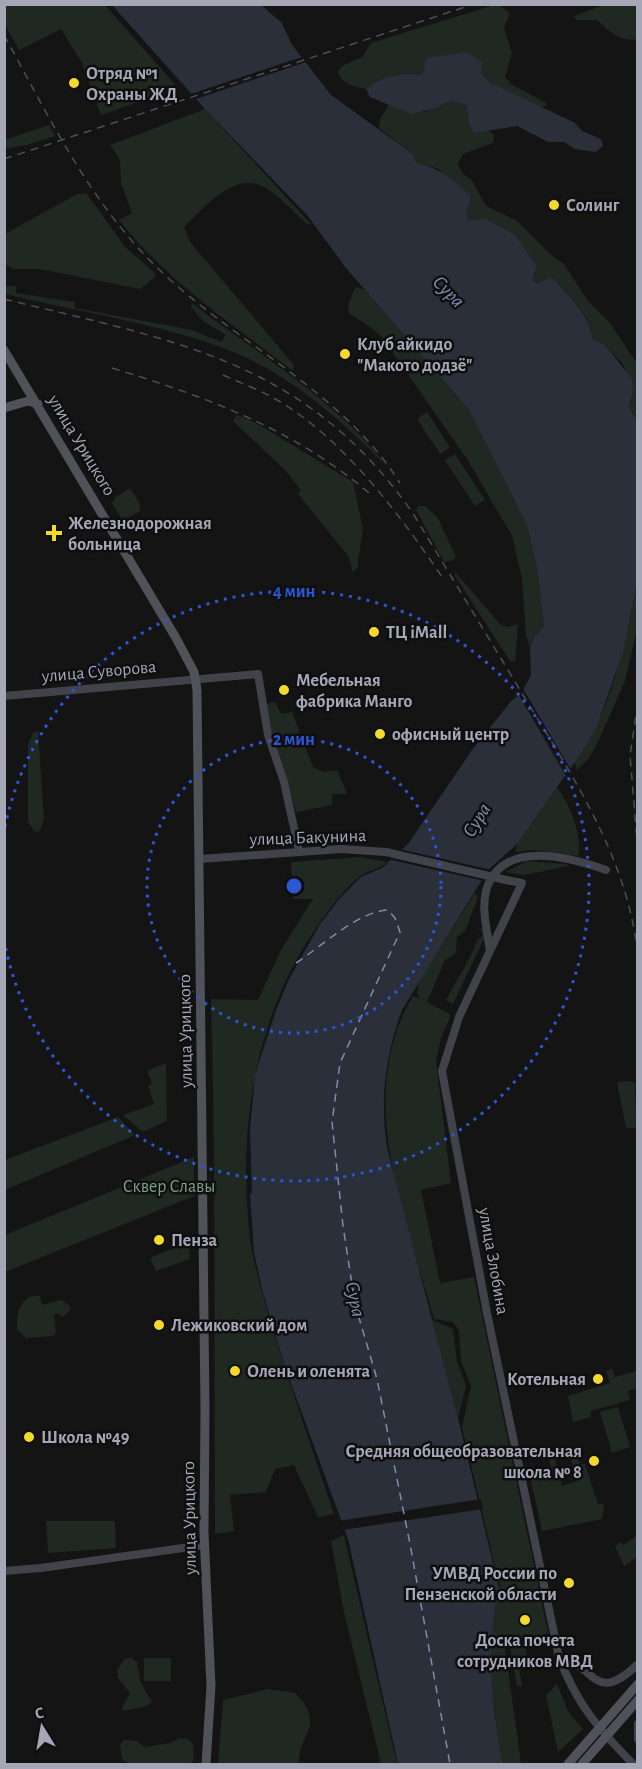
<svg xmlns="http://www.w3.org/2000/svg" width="642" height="1769" viewBox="0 0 642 1769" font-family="'Alegreya Sans',sans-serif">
	<rect width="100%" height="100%" fill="#141415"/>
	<!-- green -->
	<path fill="#202822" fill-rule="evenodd" d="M606 4 637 5V39C621 43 609 31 597 20H576L574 16Z
		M4 5H105L178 88 101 115 81 61 61 29 19 50 5 25Z
		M494 5H499L510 13 504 28 512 53 505 77 511 84 546 103V106L540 108 491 83 481 73 425 71 419 75C402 71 378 78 366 89 355 86 342 85 338 72L342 66 362 57 371 43Z
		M450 101 466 105 469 123 474 133 488 130 494 135 493 143 463 154 458 164 463 174 472 180 486 206 517 221 551 255 564 264 588 301 610 323 634 359 637 364V426L629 406 633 392 623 364 606 346 593 339C588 314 570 298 554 279L538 284 533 279 535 272 514 234 485 218 468 220 466 210 470 203 439 169 416 162 413 154 379 128 380 119 390 103C417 117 423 115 450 101Z
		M205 109 311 224H307C294 213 279 195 264 187 234 171 204 208 184 227L190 242 294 365 293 371C231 323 168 282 119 220L132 213 121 183 120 160 110 145Z
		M49 125 55 136 27 145 5 149V135L7 139Z
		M86 193 126 248 155 273V277L140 289 40 269H14L5 264V234L77 194Z
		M5 286H16V293L75 302V308L192 330 221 342 226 335 203 321 191 307 192 303C259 355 337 400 389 469 347 425 295 378 238 354 169 325 79 312 5 294Z
		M355 287 365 290 469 410 527 525 537 565 544 626 533 639 530 648 526 636 522 579 512 536 467 459 384 340C375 328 361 322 349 313L348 305Z
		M427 412 450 447 440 454 417 419Z
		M237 415 256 423 353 482 363 529 357 568 353 573 349 557 298 494 301 491 286 471 233 421Z
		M455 454 485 500 475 506 445 460Z
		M130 488 140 504V511L123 521 112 503 116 497Z
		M418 506H425L438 518 456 557 454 560 444 562 416 510Z
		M455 572 500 624 507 627 518 624 515 662 510 661 455 576Z
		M637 583V629L625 681 598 742 590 757 577 770 574 761C613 710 624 645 637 583Z
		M275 702 281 714 292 712 313 767 323 772 337 770 347 794H332V805L296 812 269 727 266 704Z
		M38 731 44 819 40 831 35 832 28 822V744L33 733Z
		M556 787C568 797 584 841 578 856L533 850 516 852C516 827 545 808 556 787Z
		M361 857 387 862C379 870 368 870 359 877 345 888 332 906 321 921 255 1012 237 1128 250 1237 254 1269 265 1302 274 1333 293 1394 314 1454 334 1514L318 1517 294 1465 275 1469 266 1492 230 1495 234 1531 215 1534C214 1356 216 1177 211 999L258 1000 281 950 313 899H293L291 862Z
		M526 861 567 864 569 866 524 875 506 872Z
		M475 893 478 898 465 931 457 937 456 953 445 960 427 1002 451 1015 441 1038 436 1061 451 1183 421 1190 440 1283 474 1277 548 1633 524 1642 527 1656 517 1658 522 1686H517L510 1646 516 1637 512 1638 505 1648 521 1764H503C494 1722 484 1627 500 1587L462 1427 471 1386 461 1361 459 1330 453 1322 434 1319C406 1218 353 1096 413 996L420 999 417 993 419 981Z
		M478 928 484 930 485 936 453 1004 446 1000C451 990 478 946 477 939L481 938 483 932Z
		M166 1063 167 1121 143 1132 123 1115 154 1104 148 1086 152 1084 147 1071Z
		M629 1081 635 1082 636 1128H626L617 1082Z
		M118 1117 135 1135 5 1190V1160Z
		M194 1157V1196L5 1272V1235Z
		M189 1242 190 1259 156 1271 150 1258Z
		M40 1296 42 1305 61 1300 70 1306V1311L62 1317 58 1313 54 1315 56 1332 54 1336 26 1338 17 1329C16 1313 21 1294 40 1296Z
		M432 1320 453 1329 457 1362 466 1386 458 1418Z
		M612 1369 615 1377 637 1371V1388L628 1391 630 1400 591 1411V1417L573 1422 568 1396 610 1383 606 1371Z
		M618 1407 630 1447 612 1453 600 1412Z
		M576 1449 580 1464H585L598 1504H604L602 1519 542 1531 529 1472 551 1467 549 1456ZM570 1456 577 1481 562 1486 555 1460Z
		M46 1521H115L116 1548 48 1553Z
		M344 1535 397 1764H381L343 1608 331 1541Z
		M637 1535V1557L624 1566 615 1546 621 1542 624 1545Z
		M131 1657 137 1662 140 1681 152 1702 147 1706 124 1711 122 1708 130 1693 118 1678 117 1670 124 1660Z
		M144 1658H171V1681H144Z
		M557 1684 569 1713 583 1729 558 1752 546 1695Z
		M268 1689 295 1693C327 1725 298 1734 299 1764H218L223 1700Z
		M179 1738 188 1739 193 1744 194 1759 190 1764H130L122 1759 120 1745 123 1740 137 1741 145 1747 170 1743Z"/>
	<!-- water -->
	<path fill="#2a2f39" d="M112 5H261L282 23 292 45 331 95 413 154 416 162C440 169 453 178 470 195V203L466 210 468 220 485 218 514 234 536 265 533 280 538 284 549 278 554 279C570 298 588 314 593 339L606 346 632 379 633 392 629 406 638 426 637 583 623 652 598 723 586 746 516 845 488 870 402 1010C385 1056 379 1103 388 1152L458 1418 499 1588C486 1638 492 1714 503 1764H398L348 1539 285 1367 263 1293 254 1253 250 1194 252 1193 250 1130 255 1075 276 1010 289 979 320 924 340 898 361 877 382 868 408 844 472 750 512 700 521 694 531 675 530 648 533 639 544 626 537 567 527 525 469 410 346 268 307 215 205 109Z
		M467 52 482 62 481 73 491 83 575 123 582 131 601 139 603 146 596 152 575 149 564 142H548L517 126 474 133 469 123 466 105 450 101 434 109 411 114 370 97 366 89C378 78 402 71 419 75L425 71 424 64 427 58Z"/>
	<!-- pier -->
	<path fill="#141415" d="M305 56 309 61 193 100 188 95Z
		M522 687 571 770 566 776 517 692Z
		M399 849 492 870 485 881 387 859Z
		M481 1499 483 1509 342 1530 338 1521Z"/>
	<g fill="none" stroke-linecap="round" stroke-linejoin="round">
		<!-- ferry -->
		<path stroke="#7b8db1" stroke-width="1.5" stroke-dasharray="8 6" stroke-linecap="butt" d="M296 963C322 946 357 912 388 910L395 918 400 932 340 1063 332 1122 343 1226 355 1304 377 1379 410 1544 450 1764"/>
		<!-- secondary -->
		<path stroke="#42434a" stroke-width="8" d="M4 696 258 674 268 735 284 782 299 851
			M200 859 341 849 386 852
			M506 880 522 883 459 1017 442 1071 487 1313 559 1657C577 1705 598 1728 633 1764
			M490 951C487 930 480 905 488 885 507 839 572 858 606 870
			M4 1571 41 1568 204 1545
			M559 1657C597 1666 594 1706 638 1664
			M638 1724V1739"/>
		<!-- primary -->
		<path stroke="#505159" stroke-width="9" d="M4 350 176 638 194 672 197 690 205 1410 204 1533 211 1686 206 1764
			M4 408 28 401 38 404"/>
		<!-- rail -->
		<path stroke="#4d4e55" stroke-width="1.5" stroke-dasharray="8 6" stroke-linecap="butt" d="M4 35C52 122 92 208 166 276 243 347 343 393 400 483
			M4 159 474 4
			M4 299C175 341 307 360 414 515 450 575 487 635 523 695 573 777 628 858 638 956
			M112 368C204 396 294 429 369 493
			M223 375C241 383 260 390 277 400 344 439 401 516 444 580
			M638 703 630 755 638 853"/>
		<!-- secondary-bridge -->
		<path stroke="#42434a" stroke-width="8" d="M386 852 506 880"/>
		<!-- primary-bridge -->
		<path stroke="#505159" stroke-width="9" d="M568 1764 638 1684
			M582 1764 638 1700"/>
	</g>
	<!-- distance rings -->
	<g fill="none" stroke="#2b57d5" stroke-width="3" stroke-dasharray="3 6">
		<circle cx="294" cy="886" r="147"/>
		<path d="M5 827A295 295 0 1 1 5 945"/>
	</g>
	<!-- markers -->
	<g fill="#f3d82e" stroke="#0f0f10" stroke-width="2">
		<circle cx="74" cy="83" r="6"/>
		<circle cx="554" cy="205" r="6"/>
		<circle cx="345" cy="354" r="6"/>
		<path d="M51 524h6v6h6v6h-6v6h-6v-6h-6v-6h6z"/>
		<circle cx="374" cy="632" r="6"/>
		<circle cx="284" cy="690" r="6"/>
		<circle cx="380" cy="734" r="6"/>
		<circle cx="159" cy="1240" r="6"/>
		<circle cx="159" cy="1325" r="6"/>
		<circle cx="235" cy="1371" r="6"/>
		<circle cx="598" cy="1379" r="6"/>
		<circle cx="29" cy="1437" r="6"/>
		<circle cx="594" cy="1461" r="6"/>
		<circle cx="569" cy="1583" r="6"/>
		<circle cx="525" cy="1620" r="6"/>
	</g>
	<g text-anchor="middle" stroke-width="5" stroke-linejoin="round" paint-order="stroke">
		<!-- poi labels -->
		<g font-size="18" font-weight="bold" fill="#a5a7b6" stroke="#0f0f10" text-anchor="start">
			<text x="86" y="79">Отряд №1<tspan x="86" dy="21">Охраны ЖД</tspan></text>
			<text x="566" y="211">Солинг</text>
			<text x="357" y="350">Клуб айкидо<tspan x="357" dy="21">"Макото додзё"</tspan></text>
			<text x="68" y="529">Железнодорожная<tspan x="68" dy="21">больница</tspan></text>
			<text x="386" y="638">ТЦ iMall</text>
			<text x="296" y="686">Мебельная<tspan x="296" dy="21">фабрика Манго</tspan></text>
			<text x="392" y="740">офисный центр</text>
			<text x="171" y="1246">Пенза</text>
			<text x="171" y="1331">Лежиковский дом</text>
			<text x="247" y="1377">Олень и оленята</text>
			<text x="586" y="1385" text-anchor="end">Котельная</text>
			<text x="41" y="1443">Школа №49</text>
			<text x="582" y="1457" text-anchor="end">Средняя общеобразовательная<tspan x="582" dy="21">школа № 8</tspan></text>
			<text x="557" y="1579" text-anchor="end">УМВД России по<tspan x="557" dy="21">Пензенской области</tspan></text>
			<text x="525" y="1646" text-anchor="middle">Доска почета<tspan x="525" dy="21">сотрудников МВД</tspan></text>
		</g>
		<!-- street labels -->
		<g font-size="18" fill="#a5a7b6" stroke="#0f0f10">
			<text transform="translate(82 445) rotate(59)" y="6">улица Урицкого</text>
			<text transform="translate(99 671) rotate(-5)" y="6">улица Суворова</text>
			<text transform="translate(308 837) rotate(-2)" y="6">улица Бакунина</text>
			<text transform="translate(185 1031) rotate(-91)" y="6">улица Урицкого</text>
			<text transform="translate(494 1261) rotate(80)" y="6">улица Злобина</text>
			<text transform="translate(189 1518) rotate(-91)" y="6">улица Урицкого</text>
		</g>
		<!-- park labels -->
		<g font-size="18" fill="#7ca185" stroke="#0f0f10">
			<text x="169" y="1192">Сквер Славы</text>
		</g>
		<!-- water labels -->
		<g font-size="20" font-style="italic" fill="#7b8db1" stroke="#0f0f10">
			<text transform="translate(449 291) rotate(46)" y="7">Сура</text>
			<text transform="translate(476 820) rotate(-58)" y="7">Сура</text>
			<text transform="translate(356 1299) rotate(78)" y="7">Сура</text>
		</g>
	</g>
	<circle cx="294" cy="886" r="9" fill="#2b57d5" stroke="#0f0f10" stroke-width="3"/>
	<g font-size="18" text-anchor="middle" font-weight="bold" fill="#2b57d5" stroke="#0f0f10" stroke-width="5" stroke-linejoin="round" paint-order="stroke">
		<text x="294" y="597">4 мин</text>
		<text x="294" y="745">2 мин</text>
	</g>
	<!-- border -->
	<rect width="642" height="1769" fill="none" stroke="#a5a7b6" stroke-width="12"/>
	<!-- north arrow -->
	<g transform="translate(42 1727) rotate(349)" stroke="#0f0f10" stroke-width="4.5" paint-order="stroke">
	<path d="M0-4.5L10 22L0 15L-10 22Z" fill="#a5a7b6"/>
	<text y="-9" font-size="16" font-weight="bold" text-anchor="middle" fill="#a5a7b6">С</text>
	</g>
</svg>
